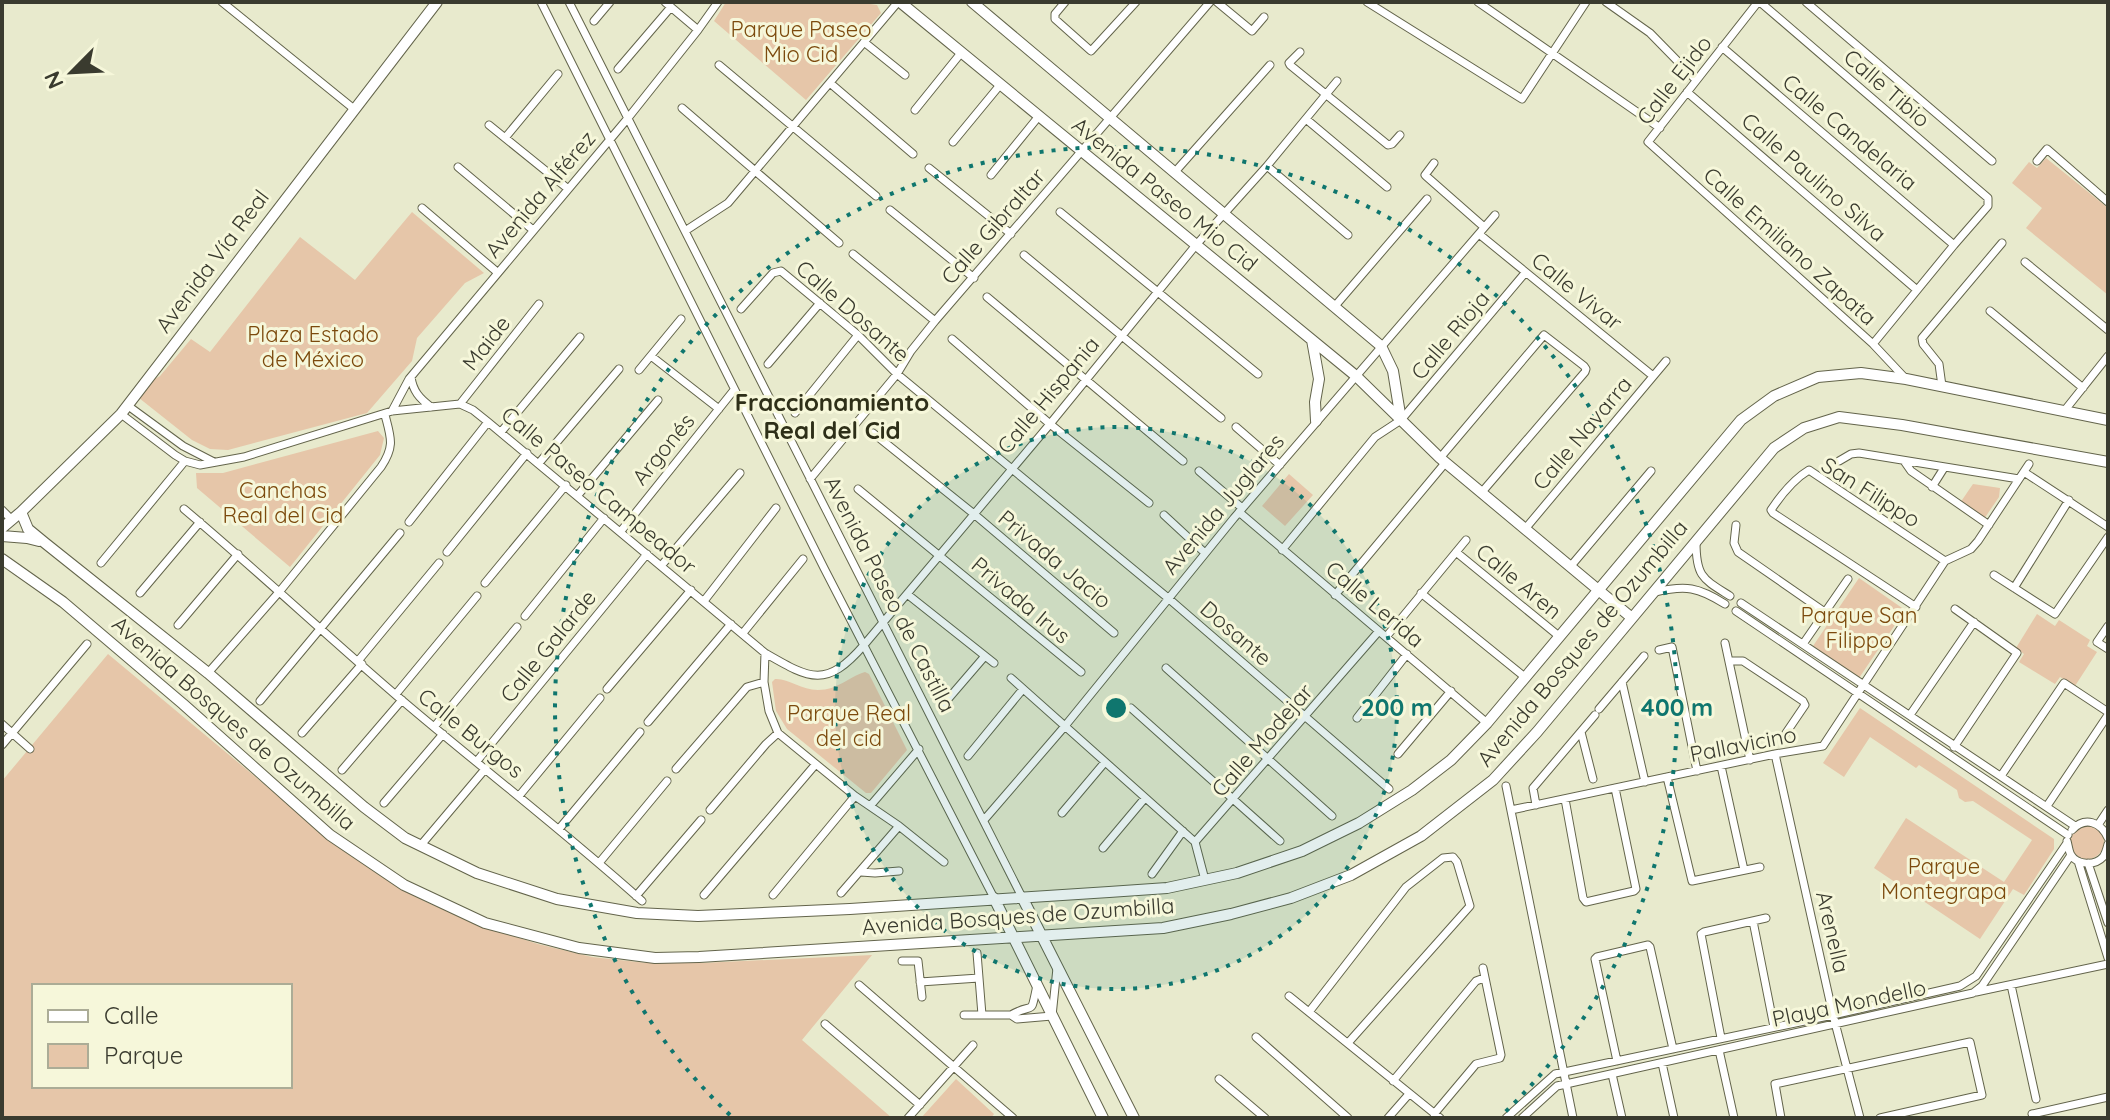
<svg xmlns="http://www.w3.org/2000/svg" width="2110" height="1120" viewBox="0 0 2110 1120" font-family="Quicksand,sans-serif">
	<rect width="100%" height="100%" fill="#e8eacd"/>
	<!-- green -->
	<path fill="#e6c6a9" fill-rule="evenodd" d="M726 2H858L877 5 881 13 806 100 714 21Z
		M2046 158 2108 208V295L2026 228 2042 208 2012 183 2029 162 2037 168Z
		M412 212 484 273 465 283 417 338 412 361 367 413 228 450 210 449 192 440 139 398 153 380 160 376 191 339 210 352 300 237 355 280Z
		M378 431 384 438 380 455 290 567 197 488 196 473H223Z
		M1289 474 1313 495 1285 526 1262 506Z
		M1973 484 2000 488 1999 497 1984 519 1960 503Z
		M1859 578 1905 610 1859 678 1813 646Z
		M2037 614 2055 626 2059 620 2090 640 2087 646 2097 652 2075 686 2060 677 2055 684 2019 662 2024 654 2016 648Z
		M108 654 348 854 424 901 477 924 538 944 592 957 647 963H701L872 955 802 1040 892 1118H2V781ZM34 986H290V1086H34Z
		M865 672 869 674 907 750 871 793H866L787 729 776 711 772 682 775 679C788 678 801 690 818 690 838 690 848 677 865 672Z
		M1860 708 2054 839V849L2024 895 2013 889 1980 939 1874 868 1906 818 2004 882 2032 840 1973 801 1965 802 1959 798 1957 790 1919 765 1916 768 1870 737 1844 777 1823 763Z
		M2070 842a17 17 0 1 1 34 0a17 17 0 1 1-34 0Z
		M956 1079 994 1114 991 1118H921Z"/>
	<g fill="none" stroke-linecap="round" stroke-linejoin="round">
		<!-- street casing -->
		<g stroke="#63644b" stroke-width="9">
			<path id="street" d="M222 2 354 109
				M541 2 824 568 994 898
				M569 2 1022 897
				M665 2 698 30
				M1065 2 1055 14V19L1091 51 1136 2
				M1217 2 1252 31 1264 17
				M1367 2 1522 99 1586 2
				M1478 2 1660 128
				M1606 2 1650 33 1696 80
				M1758 2 1648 142 1873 344 1904 377
				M1760 2 1988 198V206L1954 245 1873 344
				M1806 2 1992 161
				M594 21 610 2
				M864 42 905 75
				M1722 47 1954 245
				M1300 52 1289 63 1290 65 1388 145 1392 144 1400 135
				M719 65 876 196
				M618 69 671 7
				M830 83 913 154
				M1687 92 1917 290
				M682 108 839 243
				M915 110 961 53
				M1306 119 1387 187
				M489 125 567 188
				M505 138 558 74
				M953 142 1000 85
				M2037 161 2047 149 2108 202
				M1434 163 1425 175 1426 176 1484 227
				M1267 166 1348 235
				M458 167 533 230
				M929 168 1011 234
				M1174 173 1270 65
				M991 175 1039 116
				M422 208 497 272
				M890 210 974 278
				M1060 212 1258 374
				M685 231 728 203 898 2
				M1479 234 1653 376
				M853 254 935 321
				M1024 255 1221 418
				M2025 262 2108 330
				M987 297 1183 461
				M1335 306 1427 199
				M741 309 773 273 781 271 858 335 897 374 1168 598 1389 789
				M1990 311 2083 388
				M952 339 1050 424 1149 503
				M651 356 719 409
				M768 364 820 303
				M639 370 681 319
				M411 377C413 391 419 398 431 407
				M1942 386 1939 364 1923 344 1922 338 2002 243
				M460 404 539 304
				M127 405 183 446 214 462
				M2065 410 2108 356
				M392 411 409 379 628 118 698 30 718 2
				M795 413 858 335
				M121 414 175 455 185 461 200 465 244 457 392 411 460 404 473 410 488 422 765 653C810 679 826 689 864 645L1050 424 1196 245 1267 166 1337 81
				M1236 427 1280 465
				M501 432 580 337
				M873 433 974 514 1114 633
				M1440 458 1544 335 1584 366 1586 369 1585 372 1482 492
				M1839 461 1851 454 1859 453 2019 479
				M1904 461 1911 471 1989 525
				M539 463 619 369
				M1199 471 1242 508
				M2024 472 2108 527
				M810 479 897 374 911 351 935 321 1210 2
				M1932 487 1944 468
				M858 489 1081 672
				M578 495 658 400
				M184 509C259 572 330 639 404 702 483 769 565 832 642 901
				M2 510 12 520
				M1239 512 1487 723
				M1164 515 1205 553
				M409 522 488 422
				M1736 525 1734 543 1738 552 1826 613
				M1525 529 1666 361
				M621 531 734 390
				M1696 542C1696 577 1703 579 1730 596
				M1282 550 1375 437 1401 420 1525 273
				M447 552 527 453
				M1456 552 1560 637
				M101 563 185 461
				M661 566 740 473
				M1570 567 1651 471
				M1994 575 2055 614 2108 537
				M485 583 566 485
				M2014 588 2069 500
				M1655 592C1686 585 1698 587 1725 604
				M140 593 200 522
				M1421 593 1526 678
				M907 594 994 663
				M1335 595 1446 462
				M704 601 776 508
				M1741 603 2075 826
				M1916 607 1773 513 1771 510C1781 495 1794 479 1809 470L1945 561
				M1736 611 2068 835
				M525 616 604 518
				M178 625 238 554
				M2108 626 2097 642 2108 649
				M743 633 803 559
				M1386 637 1466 540
				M1725 643 1750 760
				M1803 644 1848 579
				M1659 650 1672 647 1697 771
				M765 653 764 682 769 711 778 733 855 796 899 826 944 862
				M358 661 439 563
				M1729 661H1743L1803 701 1805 705 1786 733
				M1166 668 1332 816
				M208 673 280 591 381 467C395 446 391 438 385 415
				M1011 678 1195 842
				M1622 682 1645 782
				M607 689 691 590
				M396 694 477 596
				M260 701 400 533
				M942 706 985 656
				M1131 708 1280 841
				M1599 709 1644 656
				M1910 715 1974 622
				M1357 718 1407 654
				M648 722 731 624
				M2 724 30 749
				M434 727 517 627
				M1581 732 1593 779
				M302 733 362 664
				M2 745 87 644
				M1954 747 2017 653 1955 609
				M1398 754 1451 691
				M1775 754 1833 1015 1860 1118
				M968 756 1023 689
				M477 761 647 554
				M1721 766 1744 870
				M676 769 747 687 764 682
				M342 770 402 700
				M2001 776 2064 683 2108 712
				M1667 777 1692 881 1760 867
				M1506 786 1573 1118
				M519 796 600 698
				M1565 799 1583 898 1586 902 1634 891 1636 889 1615 788
				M384 803 443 734
				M871 805 919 749
				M1536 805 1533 788 1595 715
				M2047 806 2108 715
				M710 810 766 744 778 733
				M1511 810 1775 754 1823 746 1945 561 1971 549 1978 541 2029 464
				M1062 813 1105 762
				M984 820 1065 726 1234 518 1495 215
				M2098 825 2108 810
				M559 829 640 732
				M2072 830C2085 816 2101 822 2108 838
				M2067 841C2068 844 2069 852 2071 855 2077 865 2095 866 2103 857 2106 853 2107 848 2108 844
				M1195 842 1379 631
				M1195 842 1205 880
				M421 845 486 768
				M1103 848 1145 798
				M2078 861 2108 958
				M599 863 667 781
				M2088 863 2108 923
				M861 872 875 873 899 871
				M1152 874 1183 831
				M841 893 899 826
				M704 895 815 765
				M773 895 855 796
				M636 896 701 820
				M1753 921 1774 1027
				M977 953 982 1015
				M902 961H918L922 997
				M920 982 979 978
				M859 985 1013 1118
				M2011 985 2036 1099
				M1976 992 2108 964
				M1289 996 1440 1118
				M1309 1012 1406 887 1443 858 1453 857 1457 862 1470 906 1348 1043
				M964 1015H1011C1035 1001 1030 1019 1037 985
				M1011 1015 1017 1019 1052 1016 1057 968
				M825 1024 920 1105
				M1256 1037 1348 1118
				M1721 1038 1701 934 1704 932 1766 918
				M1719 1050 1734 1118
				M1617 1061 1595 959 1597 957 1648 945 1650 947 1673 1049
				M1662 1063 1674 1118
				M1612 1074 1622 1118
				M1219 1079 1265 1118
				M1393 1081 1476 981 1484 978
				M1434 1114 1476 1064 1500 1058 1501 1055 1483 968
				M2032 1114 2108 1097
				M908 1118 973 1045
				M1388 1118 1409 1094
				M1506 1118 1555 1074 1833 1015 1960 986 1976 976 2067 843
				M1522 1118 1557 1086 1566 1084 1973 993 1982 986 2071 855
				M1781 1118 1775 1084 1970 1042 1982 1095 1880 1118"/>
		</g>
		<!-- secondary casing -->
		<g stroke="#63644b" stroke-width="12">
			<path id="secondary" d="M900 2 1356 376 1440 458 1632 618
				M972 2 1381 346 1393 371 1401 420
				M1312 340 1319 379 1315 402 1316 421
				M21 512 28 529 45 543 208 673 364 807 405 838 477 873 557 899 637 913 698 916 850 909 1109 892 1167 888 1237 873 1302 851 1359 823 1412 790 1451 760 1487 723 1741 420 1774 396 1818 377 1861 373 1906 379 2108 420
				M2 528 21 512 121 414 437 2
				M2 536 27 538 39 541
				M2 559 63 602 183 704 330 835 404 885 485 923 579 948 655 958 699 957 1163 928 1231 914 1291 898 1351 875 1421 836 1493 780 1537 732 1774 448 1804 428 1839 417 1902 425 2108 462
				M1022 897 1134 1118
				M994 898 1103 1118"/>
		</g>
		<!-- street -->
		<use href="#street" stroke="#fff" stroke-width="7"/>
		<!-- secondary -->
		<use href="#secondary" stroke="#fff" stroke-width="10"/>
	</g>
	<!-- distance rings -->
	<circle cx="1116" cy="708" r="281" fill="#0f766e" fill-opacity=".12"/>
	<g fill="none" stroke="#0f766e" stroke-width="4" stroke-dasharray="4 8">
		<circle cx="1116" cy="708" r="281"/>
		<path d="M730 1115A561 561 0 1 1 1502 1115"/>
	</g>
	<g text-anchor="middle" stroke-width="6" stroke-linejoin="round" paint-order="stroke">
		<!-- park labels -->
		<g font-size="22" fill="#7c4a0d" stroke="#f6f7da">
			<text x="801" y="37">Parque Paseo<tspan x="801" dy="25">Mio Cid</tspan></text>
			<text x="313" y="342">Plaza Estado<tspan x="313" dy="25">de México</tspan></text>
			<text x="283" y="498">Canchas<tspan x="283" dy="25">Real del Cid</tspan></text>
			<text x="1859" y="623">Parque San<tspan x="1859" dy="25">Filippo</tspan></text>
			<text x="849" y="721">Parque Real<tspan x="849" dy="25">del cid</tspan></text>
			<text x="1944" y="874">Parque<tspan x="1944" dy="25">Montegrapa</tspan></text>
		</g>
		<!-- street labels -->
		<g font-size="22" fill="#3a3b2f" stroke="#f6f7da">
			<text transform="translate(1674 80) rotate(-52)" y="8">Calle Ejido</text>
			<text transform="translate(1887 88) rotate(41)" y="8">Calle Tibio</text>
			<text transform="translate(1850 132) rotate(40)" y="8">Calle Candelaria</text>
			<text transform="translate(1814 177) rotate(41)" y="8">Calle Paulino Silva</text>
			<text transform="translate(540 194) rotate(-50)" y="8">Avenida Alférez</text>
			<text transform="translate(1165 194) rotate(39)" y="8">Avenida Paseo Mio Cid</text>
			<text transform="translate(993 226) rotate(-49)" y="8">Calle Gibraltar</text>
			<text transform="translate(1790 246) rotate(42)" y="8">Calle Emiliano Zapata</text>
			<text transform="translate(212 261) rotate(-53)" y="8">Avenida Vía Real</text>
			<text transform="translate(1577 291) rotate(39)" y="8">Calle Vivar</text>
			<text transform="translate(853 311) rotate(41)" y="8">Calle Dosante</text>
			<text transform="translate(1450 335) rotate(-50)" y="8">Calle Rioja</text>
			<text transform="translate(486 343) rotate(-52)" y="8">Maide</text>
			<text transform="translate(1048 395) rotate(-50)" y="8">Calle Hispania</text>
			<text transform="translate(1582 433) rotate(-50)" y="8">Calle Navarra</text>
			<text transform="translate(663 449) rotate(-51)" y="8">Argonés</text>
			<text transform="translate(599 490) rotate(40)" y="8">Calle Paseo Campeador</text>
			<text transform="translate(1871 492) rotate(32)" y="8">San Filippo</text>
			<text transform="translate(1223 504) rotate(-50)" y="8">Avenida Juglares</text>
			<text transform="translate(1055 559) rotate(40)" y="8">Privada Jacio</text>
			<text transform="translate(1519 581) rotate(40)" y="8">Calle Aren</text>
			<text transform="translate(890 594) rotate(63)" y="8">Avenida Paseo de Castilla</text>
			<text transform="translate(1021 600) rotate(40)" y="8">Privada Irus</text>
			<text transform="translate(1375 604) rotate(40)" y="8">Calle Lerida</text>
			<text transform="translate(1236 633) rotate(41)" y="8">Dosante</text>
			<text transform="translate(1582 643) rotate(-50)" y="8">Avenida Bosques de Ozumbilla</text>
			<text transform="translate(548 646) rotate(-51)" y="8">Calle Galarde</text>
			<text transform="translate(234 723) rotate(41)" y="8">Avenida Bosques de Ozumbilla</text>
			<text transform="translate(471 733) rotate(39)" y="8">Calle Burgos</text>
			<text transform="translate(1262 740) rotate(-49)" y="8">Calle Modejar</text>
			<text transform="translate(1743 744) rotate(-11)" y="8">Pallavicino</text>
			<text transform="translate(1018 916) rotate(-4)" y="8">Avenida Bosques de Ozumbilla</text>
			<text transform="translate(1833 932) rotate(77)" y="8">Arenella</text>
			<text transform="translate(1849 1003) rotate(-12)" y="8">Playa Mondello</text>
		</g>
		<!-- neighbourhood labels -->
		<g font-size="24" font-weight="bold" fill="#2e2f18" stroke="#f6f7da">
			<text x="832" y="411">Fraccionamiento<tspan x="832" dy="28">Real del Cid</tspan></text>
		</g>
	</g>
	<circle cx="1116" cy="708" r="12" fill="#0f766e" stroke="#f6f7da" stroke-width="4"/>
	<g font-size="24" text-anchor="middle" font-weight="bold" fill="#0f766e" stroke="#f6f7da" stroke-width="6" stroke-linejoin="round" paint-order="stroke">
		<text x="1397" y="716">200 m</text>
		<text x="1677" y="716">400 m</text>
	</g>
	<!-- border -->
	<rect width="2110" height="1120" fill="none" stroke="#3a3b2f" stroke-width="8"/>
	<!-- legend -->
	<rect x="32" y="984" width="260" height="104" fill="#f6f7da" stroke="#abac96" stroke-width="2"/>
	<rect x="48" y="1010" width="40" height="12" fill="#ffffff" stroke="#abac96" stroke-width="2"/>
	<text x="104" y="1024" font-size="24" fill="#3a3b2f">Calle</text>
	<rect x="48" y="1044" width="40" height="24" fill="#e6c6a9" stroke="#abac96" stroke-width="2"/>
	<text x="104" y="1064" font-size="24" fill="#3a3b2f">Parque</text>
	<!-- north arrow -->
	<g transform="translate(72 72) rotate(246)" stroke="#f6f7da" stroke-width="6" paint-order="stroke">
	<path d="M0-6L14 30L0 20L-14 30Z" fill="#3a3b2f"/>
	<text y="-12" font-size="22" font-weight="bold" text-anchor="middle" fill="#3a3b2f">N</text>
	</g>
</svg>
